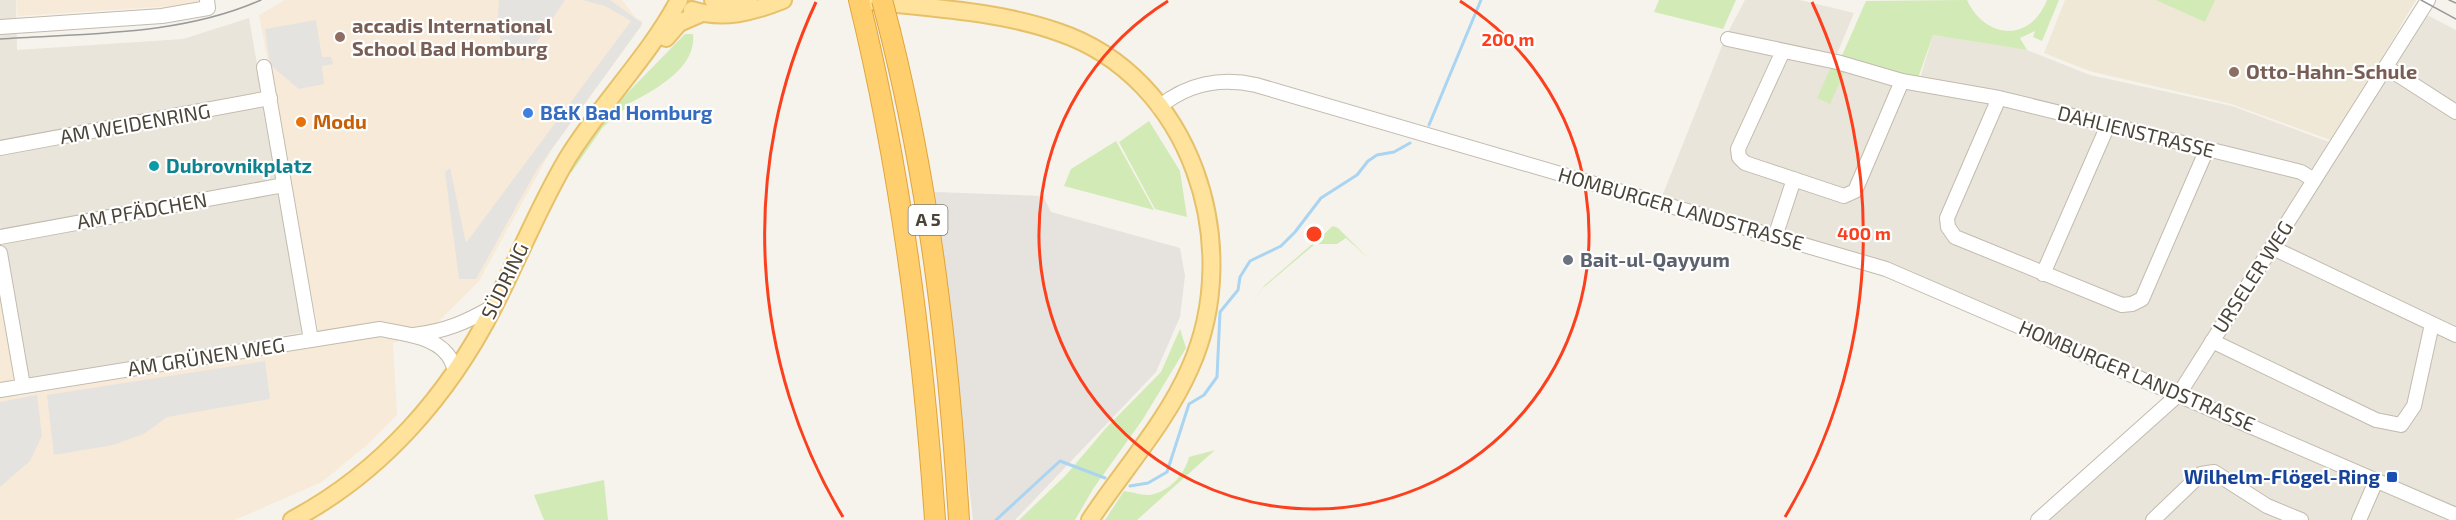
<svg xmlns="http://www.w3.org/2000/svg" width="2456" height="520" viewBox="0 0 2456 520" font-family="'Exo 2',sans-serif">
	<rect width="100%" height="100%" fill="#f6f3ec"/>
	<!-- residential -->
	<path fill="#eae5da" d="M0 0H16L17 50 183 39 249 18 304 332 28 380 25 377 0 224Z
		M1745 0H1800L1854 13 1835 59 1919 82 1933 35 2027 50 2090 75 2232 106 2340 146 2427 15 2456 30V520H2047L2176 395 1884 264 1661 199 1726 36Z"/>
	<!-- commercial -->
	<path fill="#f7ead8" d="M16 0H208L188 5 18 16Z
		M285 0H622L635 17 642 21V25L553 147 479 281 428 332 393 343 397 415 368 444 322 482 235 520H0V289L18 396 321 345 259 15Z"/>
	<!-- industrial -->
	<path fill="#e6e2dd" d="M935 192 1043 196 1051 212 1180 248 1185 276 1180 317 1156 372 1015 520H973Z"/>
	<!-- education -->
	<path fill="#efe8d6" d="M2065 0H2416L2333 141 2231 104 2089 71 2044 53Z"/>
	<!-- green -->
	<path fill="#d2eab5" d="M1659 0H1736L1723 29 1654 12Z
		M1967 0C1985 39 2030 43 2047 0H2059L2042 41 2033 37 2035 31 2020 38 2027 50 1933 35 1917 81 1840 60 1866 1Z
		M2156 0H2215L2205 22Z
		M685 34H693C697 69 652 92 624 106L626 108 603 127 571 173 570 164 595 126Z
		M1831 67 1845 71 1830 104 1817 98Z
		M1149 121 1180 171 1187 217 1155 209 1119 142Z
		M1116 141 1154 210 1064 186 1071 169Z
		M1333 226 1338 228 1368 258 1346 238 1337 244H1315L1263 288 1250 304 1265 285Z
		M1180 329 1186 348 1143 419 1093 489 1075 520H1019L1066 475 1106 428 1161 372Z
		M1215 450 1137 520H1105L1124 491C1133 492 1146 497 1154 494 1172 489 1185 473 1189 457Z
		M604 480 608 520H544L534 495Z"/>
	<!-- parking -->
	<path fill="#e5e3e0" d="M499 0H565L524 61 504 45 497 31Z
		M582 0H610L642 23 641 26 536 171 476 279H459L445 172 450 168 466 243 631 21 605 6Z
		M316 20 322 57H331L333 64 322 66 324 84 299 89 270 65 265 29Z
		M265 361 270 399 167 417 144 434 113 445 54 455 47 395Z
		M37 395 42 436 30 461 0 487V402Z"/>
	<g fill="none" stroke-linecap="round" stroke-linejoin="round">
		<!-- stream -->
		<path stroke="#a9d4f2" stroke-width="3" d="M1429 125 1481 0
			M1130 486 1148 483 1167 472 1189 404 1204 395 1217 377 1220 312 1238 290 1240 277 1250 261 1281 246 1295 232 1321 198 1357 175 1368 161 1377 155 1394 152 1410 143
			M996 520 1060 461 1105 478"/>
		<!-- minor casing -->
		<g stroke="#c2bbae" stroke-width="16">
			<path id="minor" d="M0 27 162 16 208 8 207 0
				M1728 39 1837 62 1902 81 1999 98 2301 172 2314 180
				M1783 51 1738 149 1739 157 1745 163 1844 196 1855 191 1902 81
				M264 67 311 340
				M2386 67 2456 112
				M1999 98 1947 218 1948 227 1955 237 2122 305 2132 304 2142 299 2207 149
				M1159 107C1187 84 1221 77 1256 85L1886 269 2456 515
				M0 148 270 98
				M0 237 284 185
				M1775 237 1794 179
				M2273 248 2456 335
				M0 253 23 386
				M2043 274 2108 125
				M414 335C446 331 467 322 494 306
				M2212 341 2376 420 2401 425 2414 406 2432 324
				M0 390 380 329C400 333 433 336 447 354 451 358 453 366 456 371
				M2038 520 2179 394 2428 0
				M2153 520 2201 474 2214 472 2267 506 2301 520
				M2359 520 2376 481"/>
		</g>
		<!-- major casing -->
		<g stroke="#e6c16a" stroke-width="20">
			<path id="major" d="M713 0 749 2
				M860 0C925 8 996 10 1058 32 1192 77 1245 245 1190 368 1166 423 1123 470 1090 520
				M692 10C723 20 753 12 783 0
				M666 38 679 23 702 13
				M292 520C381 473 449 395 494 306 519 257 539 206 567 159 601 103 648 58 679 0"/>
		</g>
		<!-- highway casing -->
		<g stroke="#e0a43c" stroke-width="22">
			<path id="highway" d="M859 0C901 171 923 344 935 520
				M890 31C930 192 949 355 959 520"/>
		</g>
		<!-- minor -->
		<use href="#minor" stroke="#fff" stroke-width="14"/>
		<!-- major -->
		<use href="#major" stroke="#ffe39c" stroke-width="16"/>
		<!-- highway -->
		<use href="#highway" stroke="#ffcf6e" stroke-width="20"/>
		<!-- tram -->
		<path stroke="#9a9a9a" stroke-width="1.5" d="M2421 0 2456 19
			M2449 0 2456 3
			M0 39C87 33 180 36 261 0"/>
		<!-- highway-bridge casing -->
		<g stroke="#e0a43c" stroke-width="22" stroke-linecap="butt">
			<path id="highway-bridge" d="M882 0 890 31"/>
		</g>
		<!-- highway-bridge -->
		<use href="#highway-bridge" stroke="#ffcf6e" stroke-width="20"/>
	</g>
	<!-- distance rings -->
	<g fill="none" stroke="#fc3f1d" stroke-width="3">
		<path d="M1460 1A275 275 0 1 1 1168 1"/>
		<path d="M843 517A550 550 0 0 1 816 2M1812 2A550 550 0 0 1 1785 517"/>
	</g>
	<!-- markers -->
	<g fill="#8d6e63" stroke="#fff" stroke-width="2">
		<circle cx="340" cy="37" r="6"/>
		<circle cx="2234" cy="72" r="6"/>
	</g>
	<circle fill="#3f7fe0" stroke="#fff" stroke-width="2" cx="528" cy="113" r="6"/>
	<circle fill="#e8710a" stroke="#fff" stroke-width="2" cx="301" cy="122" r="6"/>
	<circle fill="#0f9aa8" stroke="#fff" stroke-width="2" cx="154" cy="166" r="6"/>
	<circle fill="#6b7280" stroke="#fff" stroke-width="2" cx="1568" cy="260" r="6"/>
	<rect fill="#1a4fb4" stroke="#fff" stroke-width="2" x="2386" y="471" width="12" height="12" rx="3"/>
	<g text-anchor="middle" stroke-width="4.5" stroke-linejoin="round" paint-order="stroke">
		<!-- shield labels -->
		<rect fill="#fff" stroke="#817c74" stroke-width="1.5" x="908.5" y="205" width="39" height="30" rx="4.5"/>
		<g font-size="18" font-weight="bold" fill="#4b4439">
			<text x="928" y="226">A 5</text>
		</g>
		<!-- education labels -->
		<g font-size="20" font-weight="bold" fill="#785e54" stroke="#fff" text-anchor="start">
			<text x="352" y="33">accadis International<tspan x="352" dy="23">School Bad Homburg</tspan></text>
			<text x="2246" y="79">Otto-Hahn-Schule</text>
		</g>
		<!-- shop labels -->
		<g font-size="20" font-weight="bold" fill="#366cbe" stroke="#fff" text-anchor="start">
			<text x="540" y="120">B&amp;K Bad Homburg</text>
		</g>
		<!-- food labels -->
		<g font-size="20" font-weight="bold" fill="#c56008" stroke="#fff" text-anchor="start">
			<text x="313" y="129">Modu</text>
		</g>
		<!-- street labels -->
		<g font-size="20" fill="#4b4439" stroke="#fff">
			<text transform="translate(135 124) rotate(-10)" y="7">AM WEIDENRING</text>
			<text transform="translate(2136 132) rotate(14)" y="7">DAHLIENSTRASSE</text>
			<text transform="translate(1681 209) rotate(16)" y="7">HOMBURGER LANDSTRASSE</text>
			<text transform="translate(142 211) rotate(-10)" y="7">AM PFÄDCHEN</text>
			<text transform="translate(2253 277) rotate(-57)" y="7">URSELER WEG</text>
			<text transform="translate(505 281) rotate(-64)" y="7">SÜDRING</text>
			<text transform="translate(206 357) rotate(-9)" y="7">AM GRÜNEN WEG</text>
			<text transform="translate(2137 376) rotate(23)" y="7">HOMBURGER LANDSTRASSE</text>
		</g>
		<!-- culture labels -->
		<g font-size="20" font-weight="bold" fill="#0d838f" stroke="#fff" text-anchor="start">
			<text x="166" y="173">Dubrovnikplatz</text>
		</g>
		<!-- worship labels -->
		<g font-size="20" font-weight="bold" fill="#5b616d" stroke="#fff" text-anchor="start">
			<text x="1580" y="267">Bait-ul-Qayyum</text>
		</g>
		<!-- transit labels -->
		<g font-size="20" font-weight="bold" fill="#164399" stroke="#fff" text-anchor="end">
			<text x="2380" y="484">Wilhelm-Flögel-Ring</text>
		</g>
	</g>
	<circle cx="1314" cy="234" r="9" fill="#fc3f1d" stroke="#fff" stroke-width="3"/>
	<g font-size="18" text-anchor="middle" font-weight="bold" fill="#fc3f1d" stroke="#fff" stroke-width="4.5" stroke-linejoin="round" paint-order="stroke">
		<text x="1508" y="46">200 m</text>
		<text x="1864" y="240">400 m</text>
	</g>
</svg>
